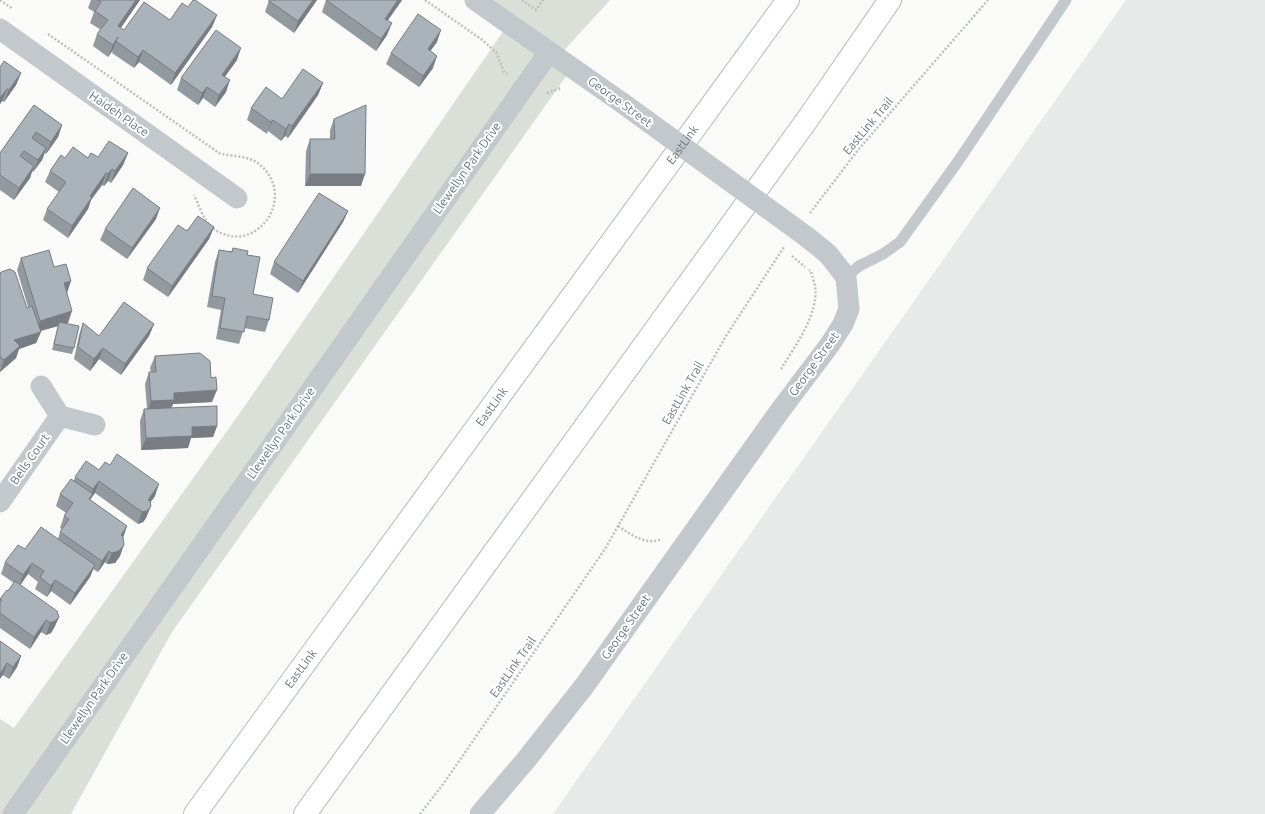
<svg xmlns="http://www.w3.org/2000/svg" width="1265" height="814" viewBox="0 0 1265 814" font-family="Ubuntu,sans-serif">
	<rect width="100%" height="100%" fill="#fafaf8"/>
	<!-- built -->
	<path fill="#e8e9e9" d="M1126 0H1265V814H553Z"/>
	<!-- park -->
	<path fill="#dadfd7" d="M495 0H610L558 57 572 68 172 632 71 814H0V719L14 728 242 410 509 23 489 9Z"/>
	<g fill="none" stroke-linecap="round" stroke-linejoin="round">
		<!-- motorway casing -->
		<g stroke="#b4b9bd" stroke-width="24">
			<g id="motorway">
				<path id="s1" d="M195 814 788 0"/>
				<path d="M305 814 807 120 890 0"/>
			</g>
		</g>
		<!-- path -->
		<path stroke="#bbbfc2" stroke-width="2.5" stroke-dasharray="2 2" stroke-linecap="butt" d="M0 0 13 9
			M425 0 481 39 496 52 504 72 507 74
			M522 0 536 10 543 0
			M48 34 219 153C232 157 248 155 259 164 299 196 256 258 214 229 203 221 200 207 194 195
			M547 93 561 88
			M810 213 858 150 988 0
			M792 256 805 267
			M781 369C795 346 819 314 815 286 814 281 812 276 811 271L809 270
			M618 526C632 535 643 544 660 540
			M420 814 444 783 605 549 726 336 784 247"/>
		<!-- service -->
		<path stroke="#c3c8cc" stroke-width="11" d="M846 277 859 266 883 254 900 242 959 160 1066 0"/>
		<!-- minor -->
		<path stroke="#c3c8cc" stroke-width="21" d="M475 0 621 102
			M0 29 237 198
			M41 386 60 416 95 425
			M0 502 60 416
			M13 814 549 52
			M480 814 526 760 585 685 779 412 831 343 843 324 849 309 846 277 828 254 807 237"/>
		<!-- motorway -->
		<use href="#motorway" stroke="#fff" stroke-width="22"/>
		<!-- minor-bridge -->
		<path stroke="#c3c8cc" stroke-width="21" d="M621 102 807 237"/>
	</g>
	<!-- wall -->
	<path fill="#929a9f" d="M91 0H140L120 28 124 30 170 20 188 7 217 15 212 27 171 85 139 62 134 68 112 53 113 50 108 57 93 46 97 34 101 30 90 23 94 12 88 8Z
		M269 0H317L294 33 265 12Z
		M326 0H402L388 20 387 35 376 51 322 12Z
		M437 42 430 51 433 68 419 87 386 64 391 53Z
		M237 60 225 76 226 92 215 107 203 98 198 105 177 90 181 78Z
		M0 67 21 73 16 85 4 102 2 101 0 104Z
		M323 83 318 95 288 138 285 136 281 141 268 131 267 134 247 120 251 108 282 99Z
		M34 105 62 125 58 137 46 154 45 153 42 160 33 172 32 171 30 178 14 200 0 190V153Z
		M334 119 361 186H305L306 151 310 139H330V130Z
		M128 153 123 165 111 183 108 181 104 186 102 185 91 200 88 209 68 238 43 220 47 209 59 192 45 182 50 171 65 158 98 157Z
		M348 211 343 222 298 293 270 274 274 262Z
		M156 219 127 259 100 240 105 229Z
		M214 227 209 239 168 297 143 280 147 268 187 231Z
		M233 248 247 255 253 294 269 320 265 332 244 328 239 344 216 339 221 310 207 307 215 262 219 250 231 252Z
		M21 258 54 267 67 293 68 323H65L74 348 72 354 52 350 58 326 41 331 36 343 19 349 16 358 0 372V273L27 308 28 307 17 270Z
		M83 323 99 336 154 324 149 336 121 375 99 359 90 371 74 359 79 335Z
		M155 356 212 402 173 404 171 408 217 426 213 437 191 438 188 448 141 450 140 421 144 409H147L145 384 149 372H151L150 368Z
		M99 470 155 496 150 503 146 518 143 522 138 524 95 493 90 500 127 526 123 537 120 556 115 563 107 564 105 562 98 572 93 569 90 577 70 605 51 591 47 597 35 589 38 582 28 574 20 585 59 617 54 628 51 633 46 635 41 632 30 649 0 628V599L8 591 14 583 1 574 5 562 25 549 58 539 60 532 62 529 60 528 64 516 66 513 56 506 60 494 74 480 75 477Z
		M0 641 21 656 17 667 9 679 3 675Z"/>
	<!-- shaded-wall -->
	<path fill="#777d82" d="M136 0H140L114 38 118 26Z
		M313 0H317L294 33 298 21Z
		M398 0H402L381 30 385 19Z
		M217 15 212 27 171 85 175 73Z
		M392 23 387 35 376 51 381 39Z
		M441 30 437 42 423 61 428 49Z
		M118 37 113 50 108 57 113 45Z
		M241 48 237 60 218 86 222 75Z
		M143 50 139 62 134 68 138 57Z
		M437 56 433 68 419 87 423 76Z
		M21 73 16 85 4 102 9 90Z
		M230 80 226 92 215 107 219 95Z
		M323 83 318 95 288 138 292 126Z
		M207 87 203 98 198 105 202 93Z
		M7 89 2 101 0 104V98Z
		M273 120 268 131 267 134 271 122Z
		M289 124 285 136 281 141 286 129Z
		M62 125 58 137 46 154 51 142Z
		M46 148 42 160 33 172 38 160Z
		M128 153 123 165 111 183 115 171Z
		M34 166 30 178 14 200 19 188Z
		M112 169 108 181 104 186 108 174Z
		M106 173 102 185 91 200 88 209 68 238 72 226 90 196Z
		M310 174H365L361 186H305Z
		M160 208 156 219 127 259 132 248Z
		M348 211 343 222 298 293 303 281Z
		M214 227 209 239 168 297 172 286Z
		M71 281 67 293 64 283Z
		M72 311 68 323 59 325V322L58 326 36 332 40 321Z
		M154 324 149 336 121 375 125 364Z
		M41 332 36 343 19 349 16 358 0 372 4 360 14 340Z
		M103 348 99 359 90 371 94 359Z
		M217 390 212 402 173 404 170 411 147 413 151 401 174 393Z
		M217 426 213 437 191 438 188 448 141 450 146 438 192 427Z
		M99 481 95 493 91 498 88 505 89 499 93 489Z
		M159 484 155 496 144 511 148 500Z
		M151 506 146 518 143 522 138 524 142 512Z
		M127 526 123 538 121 535Z
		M124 545 120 556 115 563 107 564 112 553Z
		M109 551 105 562 98 572 102 561Z
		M32 563 28 574 19 587 23 575Z
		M95 565 90 577 70 605 75 593Z
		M55 580 51 591 47 597 51 586Z
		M59 617 54 628 51 633 46 635 50 623Z
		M46 620 41 632 30 649 34 637Z
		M21 656 17 667 9 679 13 667Z
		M7 663 3 675 0 679V674Z"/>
	<!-- building -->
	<path fill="#aab3b9" stroke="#777d82" d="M98 0H136L118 26 124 30 144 2 170 20 182 3 188 7 193 0H195L217 15 175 73 143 50 138 57 116 41 118 37 113 45 97 34 108 20 95 11 101 2Z
		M269 0H313L298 21 269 1Z
		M326 0H398L385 19 392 23 381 39Z
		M418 14 441 30 428 49 437 56 423 76 391 53Z
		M216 30 241 48 222 75 230 80 219 95 207 87 202 93 181 78Z
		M4 61 21 73 9 90 7 89 0 98V67Z
		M303 69 323 83 292 126 289 124 286 129 273 120 271 122 251 108 266 87 282 99Z
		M34 105 62 125 51 142 36 132 32 138 46 148 38 160 24 151 20 156 34 166 19 188 0 175V153Z
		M366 105 365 174H310V139H335L334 119Z
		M109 141 128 153 115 171 112 169 108 174 106 173 90 196 92 197 72 226 47 209 66 182 50 171 61 155 65 158 73 147 88 158 91 153 98 157Z
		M133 188 160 208 132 248 105 229Z
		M319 193 348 211 303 281 274 262Z
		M198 216 214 227 172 286 147 268 178 225 187 231Z
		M233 248 248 251 247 255 260 257 253 294 273 298 269 320 247 316 244 332 220 328 225 298 212 296 219 250 232 252Z
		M49 250 54 267 66 264 71 281 64 283 72 311 40 321 21 258Z
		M10 269 15 272 27 308 32 306 41 332 14 340 20 346 4 360 0 356V273L1 272Z
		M124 302 154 324 125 364 103 348 94 359 78 347 83 323 99 336Z
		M59 322 79 326 74 348 54 344Z
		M200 353 210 361 211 378 216 377 217 390 174 393V400L151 401 149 372H156L155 356Z
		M217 406V426L192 427V436L146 438 144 409Z
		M117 454 159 484 148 500 150 501 151 506 147 511 142 512 99 481 93 489 75 477 86 461 99 470 105 462 110 465Z
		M71 479 93 494 89 499 127 526 121 535 123 537 124 545 119 551 112 553 109 551 102 561 60 532 69 519 64 516 73 503 60 494Z
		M41 527 95 565 75 593 55 580 51 586 40 577 44 571 32 563 23 575 5 562 18 545 25 549Z
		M15 581 57 611 59 617 55 621 50 623 46 620 34 637 0 613V603L2 600 0 599 7 590 8 591Z
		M0 641 21 656 13 667 7 663 0 674Z"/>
	<g text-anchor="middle" stroke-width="4" stroke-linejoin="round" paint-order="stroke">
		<!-- street labels -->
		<g font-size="12" fill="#657683" stroke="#fff">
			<text transform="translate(620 102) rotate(36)" y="4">George Street</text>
			<text transform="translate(119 114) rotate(35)" y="4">Haideh Place</text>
			<text transform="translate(868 126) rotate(-50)" y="4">EastLink Trail</text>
			<text dy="4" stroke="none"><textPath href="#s1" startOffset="828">EastLink</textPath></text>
			<text transform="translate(467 168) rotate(-55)" y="4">Llewellyn Park Drive</text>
			<text transform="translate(814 364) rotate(-54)" y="4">George Street</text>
			<text transform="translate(683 393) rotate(-60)" y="4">EastLink Trail</text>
			<text dy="4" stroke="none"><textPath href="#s1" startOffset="504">EastLink</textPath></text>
			<text transform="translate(281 433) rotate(-55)" y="4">Llewellyn Park Drive</text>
			<text transform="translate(30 459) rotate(-55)" y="4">Bells Court</text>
			<text transform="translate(626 627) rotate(-55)" y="4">George Street</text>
			<text transform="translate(513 667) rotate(-55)" y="4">EastLink Trail</text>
			<text dy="4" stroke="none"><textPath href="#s1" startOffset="180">EastLink</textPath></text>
			<text transform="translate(94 698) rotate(-55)" y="4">Llewellyn Park Drive</text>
		</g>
	</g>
</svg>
